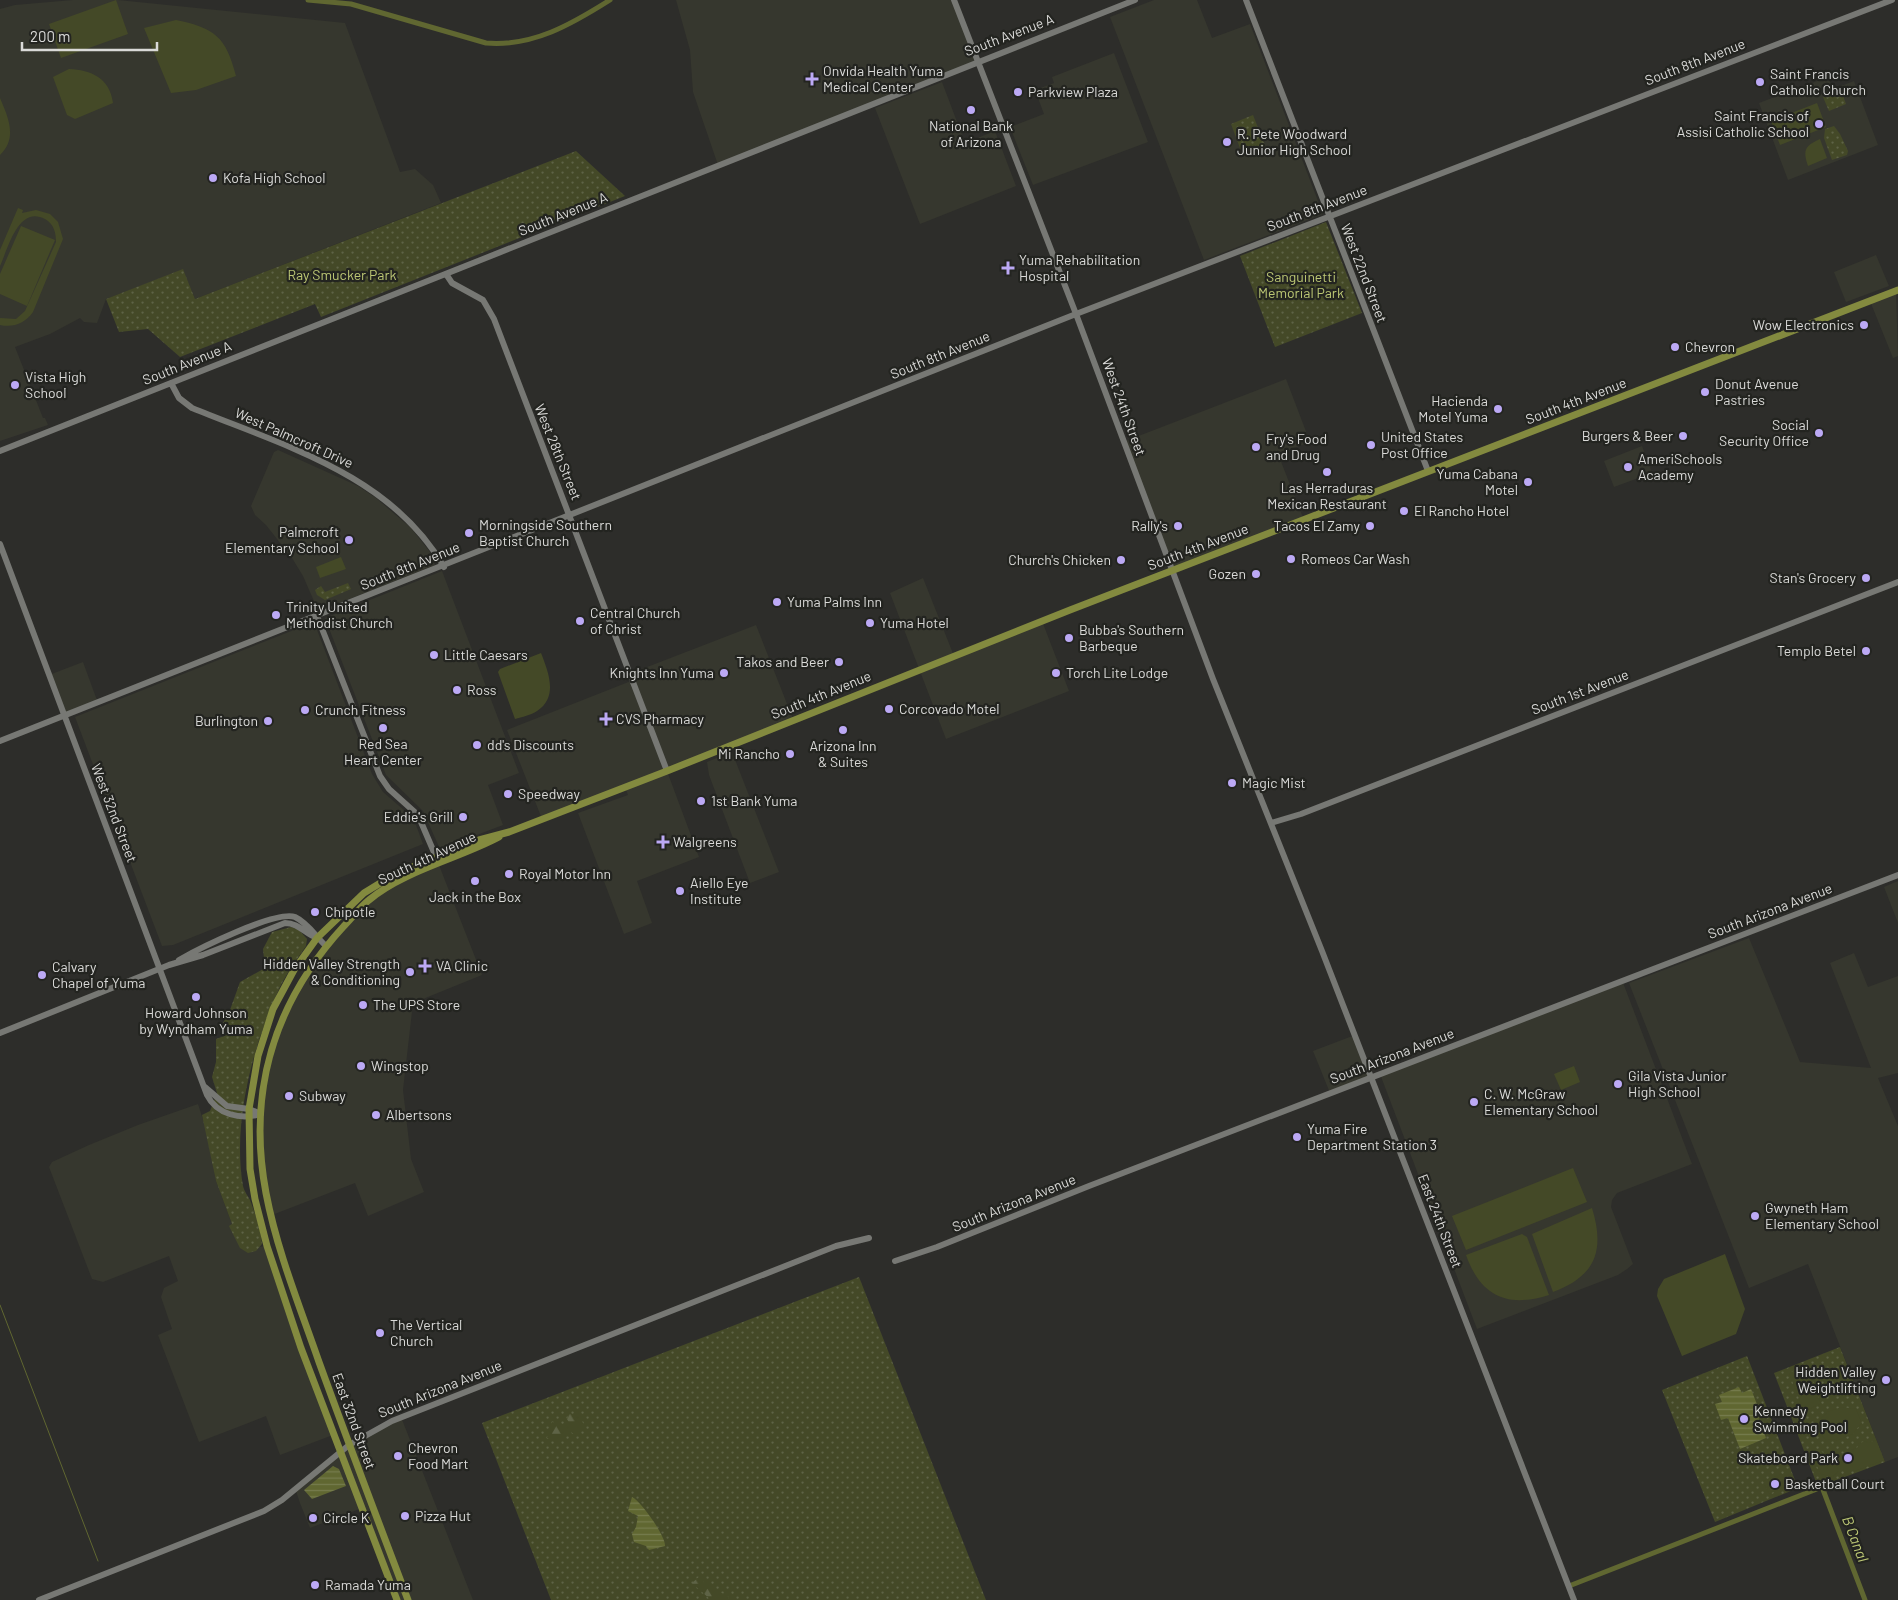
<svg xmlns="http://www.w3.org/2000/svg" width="1898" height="1600" viewBox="0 0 1898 1600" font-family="Barlow,sans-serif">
	<defs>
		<pattern id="grass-dots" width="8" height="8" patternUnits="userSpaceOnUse" patternTransform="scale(1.25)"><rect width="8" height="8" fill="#444927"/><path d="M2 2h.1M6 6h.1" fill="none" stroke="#5e6346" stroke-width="1.8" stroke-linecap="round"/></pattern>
		<pattern id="forest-firs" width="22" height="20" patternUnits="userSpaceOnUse" patternTransform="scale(1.25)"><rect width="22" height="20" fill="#444927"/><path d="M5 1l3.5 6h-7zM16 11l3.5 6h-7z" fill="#5e6346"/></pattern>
		<pattern id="water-rules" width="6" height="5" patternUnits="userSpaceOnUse" patternTransform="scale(1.25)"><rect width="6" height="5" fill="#606731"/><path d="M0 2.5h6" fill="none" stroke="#767c4e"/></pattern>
	</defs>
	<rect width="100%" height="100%" fill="#2d2d2a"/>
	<!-- built -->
	<path fill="#36372e" d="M73 0H118L345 23 400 172 415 169 433 185 441 203 195 299 183 270 106 299 97 323 84 322 80 318 50 334 15 347 43 418H45L48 425 0 441V9L15 5Z
		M954 0 977 61 718 165 693 92 690 50 676 0Z
		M1154 0H1197L1212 38 1250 24 1323 214 1204 260 1110 17Z
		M1114 53 1148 142 1033 185 1010 127 1044 114 1035 90 1054 83 1052 77Z
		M1828 77 1833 89 1854 81 1878 145 1788 180 1759 103Z
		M942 82 965 143 995 131 1016 186 920 224 875 108Z
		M1876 255 1889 286 1846 302 1834 272Z
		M1896 292 1898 356 1893 358 1870 301Z
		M1286 379 1310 442 1278 454 1304 520 1171 571 1123 442Z
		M1642 446 1652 473 1614 487 1604 461Z
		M278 450 358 486 376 498 411 528 430 552 435 565 322 610 317 608 303 576 292 558 266 525 255 515 251 506 274 452Z
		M442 571 519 773 488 785 503 825 440 849 423 811 386 775 325 618Z
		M923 578 954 656 1042 621 1069 691 946 739 890 593Z
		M314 622 372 774 383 792 405 811 416 825 423 844 173 945 162 946 75 717Z
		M756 625 793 719 667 771 699 857 637 881 652 923 624 934 578 813 628 795 625 787 542 819 507 730 631 681 629 674Z
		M83 662 98 703 64 716 49 675Z
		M732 752 779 872 750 883 709 775 707 762Z
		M439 865 482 975 413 1003 403 1090 411 1159 424 1192 368 1216 355 1183 272 1215 266 1195 261 1114 268 1061 303 978 369 900 399 881Z
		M1898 881V923L1884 887Z
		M1749 938 1800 1062 1871 1068 1830 963 1854 953 1868 987 1898 976V1073L1878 1078 1898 1126V1457L1885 1462 1808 1264 1749 1288 1629 983Z
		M1622 980 1692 1164 1617 1193 1612 1200 1611 1207 1633 1264 1627 1269 1618 1275 1477 1329 1380 1074Z
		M1355 1035 1371 1077 1330 1093 1313 1051Z
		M198 1104 206 1129 216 1181 232 1224 258 1247 267 1246 333 1435 280 1455 266 1416 199 1442 158 1335 172 1329 161 1297 164 1288 178 1281 169 1256 103 1282 92 1279 49 1167 52 1162 89 1145 138 1125Z
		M401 1417 473 1600H397L362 1508 310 1528 300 1503 295 1488 349 1445Z"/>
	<!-- grass -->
	<path fill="url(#grass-dots)" d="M1841 90 1846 104 1829 111 1823 97Z
		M1253 115 1266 148 1243 156 1231 124Z
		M1834 126 1840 134 1848 151 1847 155 1832 160 1824 138 1825 129Z
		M576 151 625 196 321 317 315 304 180 357 148 329 119 332 106 299 183 269 195 299Z
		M1326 222 1362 313 1275 347 1240 256Z
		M348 583 351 589 325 600 317 595 315 590 321 586 325 592Z
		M291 927 299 930 307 939 306 946C297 959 287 973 280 987 253 1044 232 1123 243 1186 244 1191 248 1196 250 1200 255 1213 261 1230 262 1244L256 1251 248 1253 240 1248 229 1226 232 1224 216 1181 202 1115 210 1111 217 1093 212 1077 216 1062V1039L227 1035 223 1023 230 1010 240 982 265 968 263 949 272 932Z
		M859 1277 986 1600H551L482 1423Z
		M1840 1347 1885 1462 1818 1487 1774 1373Z
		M1747 1356 1798 1488 1715 1522 1662 1390Z"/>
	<!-- forest -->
	<path fill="url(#forest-firs)" d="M569 1414 579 1415 584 1425 575 1435 571 1432 560 1442 547 1438 552 1422 571 1426 567 1419Z
		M700 1576 705 1584 729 1597 728 1600H711L692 1583Z"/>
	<!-- garden -->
	<path fill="#444927" d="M116 0 128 34 61 58 49 24Z
		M176 20C215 28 226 37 236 76L196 90 171 93 144 28Z
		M69 69C91 70 110 78 113 103L75 119 67 115 53 77Z
		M0 98C8 117 18 138 0 155Z
		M1817 103 1826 127 1780 145 1771 121Z
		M1820 139 1827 158 1808 166C1803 151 1804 146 1820 139Z
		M18 208 23 210 22 213 36 210 50 214 58 222 63 239 33 312C25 323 14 328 0 325V318L16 319 25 311 56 242C56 233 54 224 45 219 18 205 8 249 0 266V250Z
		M21 226 55 240 27 306 0 294V274Z
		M341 557 346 569 320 578 316 567Z
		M541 653C548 671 559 697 537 711 531 715 522 717 515 719L498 672 500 669Z
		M1574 1066 1580 1082 1561 1090 1554 1074Z
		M1573 1168 1587 1202 1466 1250 1452 1216Z
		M1592 1208C1605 1250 1596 1276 1553 1292L1532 1234Z
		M1522 1234 1527 1237 1549 1295C1508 1308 1481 1297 1466 1255Z
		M1725 1254 1745 1309 1736 1334 1682 1356 1657 1296 1658 1289 1664 1279Z
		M1807 1366 1821 1404 1804 1411 1789 1373Z
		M1842 1407 1856 1409 1862 1424 1854 1431 1855 1433 1836 1441 1835 1439 1826 1440 1819 1431 1818 1422 1827 1412Z
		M1876 1440 1884 1460 1855 1471H1839L1832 1477 1821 1474 1812 1456 1813 1454 1819 1451 1835 1457 1858 1447V1444L1865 1441 1868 1443Z
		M1782 1474 1787 1486 1769 1494 1763 1481Z"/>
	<!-- water -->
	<path fill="url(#water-rules)" d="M1739 1387 1742 1393 1751 1389 1758 1407 1755 1409 1766 1438 1740 1449 1728 1418 1721 1420 1715 1404 1722 1402 1719 1395Z
		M333 1466 339 1469 346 1486 312 1499 304 1490Z
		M632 1497C642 1502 666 1537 665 1546L649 1550 646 1546 634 1542 632 1534 636 1527 638 1516 628 1511Z"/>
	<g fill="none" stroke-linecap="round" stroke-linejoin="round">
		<!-- stream -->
		<path stroke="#606731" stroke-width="1" d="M0 1305 98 1561"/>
		<!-- canal -->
		<path stroke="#606731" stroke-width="5" d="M308 0 351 4 486 43C533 47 572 24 610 0
			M1569 1586 1822 1487 1865 1600"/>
		<!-- secondary -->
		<path stroke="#777874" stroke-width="6" d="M954 0 1076 314 1213 679 1322 951 1574 1600
			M1246 0 1428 471
			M446 274 452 283 483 300 494 319 667 771
			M171 383 179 398 192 408C285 446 391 475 444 567
			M0 451 1135 0
			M0 544 207 1095C217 1115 241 1120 261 1114
			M317 616 380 776 389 789 418 815 436 857
			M0 741 1076 314 1892 0
			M1271 823 1301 814 1898 582
			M179 960C198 949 276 910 295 917 308 923 316 937 326 946
			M0 1033 169 965 203 955 285 923C299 923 305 934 317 938
			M205 1087 227 1106 249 1109 261 1114
			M895 1261 937 1247 1089 1186 1898 875
			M39 1600 264 1511 282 1500 349 1445 392 1421 836 1246 869 1238"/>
		<!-- primary -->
		<path stroke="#838a3f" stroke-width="7" d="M397 1600 301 1348 267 1246 255 1199 250 1169 249 1109 258 1056 273 1009 294 970 317 938 364 893 395 874 479 840 509 832 667 771 1070 610 1898 290
			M408 1600C378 1521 348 1442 319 1362 300 1307 277 1251 266 1193 247 1092 274 1002 344 926 352 918 360 907 369 900 403 871 460 858 499 837"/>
	</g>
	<!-- markers -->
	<g fill="#bca9f5" stroke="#232420" stroke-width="2">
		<path d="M809.5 71.5h5v5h5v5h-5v5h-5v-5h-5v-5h5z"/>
		<circle cx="1760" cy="82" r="5"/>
		<circle cx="1018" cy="92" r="5"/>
		<circle cx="971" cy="110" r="5"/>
		<circle cx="1819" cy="124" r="5"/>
		<circle cx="1227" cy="142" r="5"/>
		<circle cx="213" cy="178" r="5"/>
		<path d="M1005.5 260.5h5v5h5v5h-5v5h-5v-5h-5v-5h5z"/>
		<circle cx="1864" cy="325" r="5"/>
		<circle cx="1675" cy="347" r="5"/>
		<circle cx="15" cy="385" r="5"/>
		<circle cx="1705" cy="392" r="5"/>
		<circle cx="1498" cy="409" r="5"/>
		<circle cx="1819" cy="433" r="5"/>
		<circle cx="1683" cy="436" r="5"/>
		<circle cx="1371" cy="445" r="5"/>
		<circle cx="1256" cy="447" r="5"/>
		<circle cx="1628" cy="467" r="5"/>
		<circle cx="1327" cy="472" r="5"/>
		<circle cx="1528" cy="482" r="5"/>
		<circle cx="1404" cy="511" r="5"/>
		<circle cx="1178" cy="526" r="5"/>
		<circle cx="1370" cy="526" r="5"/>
		<circle cx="469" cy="533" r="5"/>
		<circle cx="349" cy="540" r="5"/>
		<circle cx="1291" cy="559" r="5"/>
		<circle cx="1121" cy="560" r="5"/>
		<circle cx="1256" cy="574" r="5"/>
		<circle cx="1866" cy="578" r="5"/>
		<circle cx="777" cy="602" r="5"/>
		<circle cx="276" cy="615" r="5"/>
		<circle cx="580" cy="621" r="5"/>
		<circle cx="870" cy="623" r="5"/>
		<circle cx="1069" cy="638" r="5"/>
		<circle cx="1866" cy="651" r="5"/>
		<circle cx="434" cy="655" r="5"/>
		<circle cx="839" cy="662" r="5"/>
		<circle cx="724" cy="673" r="5"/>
		<circle cx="1056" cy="673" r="5"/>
		<circle cx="457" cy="690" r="5"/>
		<circle cx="889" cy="709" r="5"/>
		<circle cx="305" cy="710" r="5"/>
		<path d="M603.5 711.5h5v5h5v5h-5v5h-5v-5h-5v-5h5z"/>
		<circle cx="268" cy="721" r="5"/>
		<circle cx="383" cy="728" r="5"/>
		<circle cx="843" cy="730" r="5"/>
		<circle cx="477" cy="745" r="5"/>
		<circle cx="790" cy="754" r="5"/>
		<circle cx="1232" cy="783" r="5"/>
		<circle cx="508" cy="794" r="5"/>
		<circle cx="701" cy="801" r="5"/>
		<circle cx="463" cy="817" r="5"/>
		<path d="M660.5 834.5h5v5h5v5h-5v5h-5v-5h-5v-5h5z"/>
		<circle cx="509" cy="874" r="5"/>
		<circle cx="475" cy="881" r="5"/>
		<circle cx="680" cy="891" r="5"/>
		<circle cx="315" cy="912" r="5"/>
		<path d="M422.5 958.5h5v5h5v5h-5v5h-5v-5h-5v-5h5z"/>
		<circle cx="410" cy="972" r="5"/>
		<circle cx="42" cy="975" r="5"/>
		<circle cx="196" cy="997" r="5"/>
		<circle cx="363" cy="1005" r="5"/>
		<circle cx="361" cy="1066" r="5"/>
		<circle cx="1618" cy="1084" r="5"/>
		<circle cx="289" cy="1096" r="5"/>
		<circle cx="1474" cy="1102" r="5"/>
		<circle cx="376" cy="1115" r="5"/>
		<circle cx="1297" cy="1137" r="5"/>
		<circle cx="1755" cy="1216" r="5"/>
		<circle cx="380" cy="1333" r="5"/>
		<circle cx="1886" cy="1380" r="5"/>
		<circle cx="1744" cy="1419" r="5"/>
		<circle cx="398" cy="1456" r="5"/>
		<circle cx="1848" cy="1458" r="5"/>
		<circle cx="1775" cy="1484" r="5"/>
		<circle cx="405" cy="1516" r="5"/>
		<circle cx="313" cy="1518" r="5"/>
		<circle cx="315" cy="1585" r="5"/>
	</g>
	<g text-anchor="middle" stroke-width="4.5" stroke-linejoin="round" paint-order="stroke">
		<!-- street labels -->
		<g font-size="14" fill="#dadad8" stroke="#232420">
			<text transform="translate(1009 35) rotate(-21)" y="5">South Avenue A</text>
			<text transform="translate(1695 62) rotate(-21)" y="5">South 8th Avenue</text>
			<text transform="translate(1317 208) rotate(-21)" y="5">South 8th Avenue</text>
			<text transform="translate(563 214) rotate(-22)" y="5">South Avenue A</text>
			<text transform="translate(1364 273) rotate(69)" y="5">West 22nd Street</text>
			<text transform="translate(940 355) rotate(-22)" y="5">South 8th Avenue</text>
			<text transform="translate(187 363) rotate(-22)" y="5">South Avenue A</text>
			<text transform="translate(1576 401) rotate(-21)" y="5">South 4th Avenue</text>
			<text transform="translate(1124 407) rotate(70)" y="5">West 24th Street</text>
			<text transform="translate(294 438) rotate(24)" y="5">West Palmcroft Drive</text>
			<text transform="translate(558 452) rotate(68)" y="5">West 28th Street</text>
			<text transform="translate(1198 547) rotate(-21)" y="5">South 4th Avenue</text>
			<text transform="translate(410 566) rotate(-22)" y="5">South 8th Avenue</text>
			<text transform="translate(1580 692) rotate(-21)" y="5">South 1st Avenue</text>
			<text transform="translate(821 695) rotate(-22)" y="5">South 4th Avenue</text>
			<text transform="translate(114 813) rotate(69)" y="5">West 32nd Street</text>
			<text transform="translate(427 858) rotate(-25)" y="5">South 4th Avenue</text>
			<text transform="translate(1770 911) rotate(-21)" y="5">South Arizona Avenue</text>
			<text transform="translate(1392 1056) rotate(-21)" y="5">South Arizona Avenue</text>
			<text transform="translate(1014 1203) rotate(-22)" y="5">South Arizona Avenue</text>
			<text transform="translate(1440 1221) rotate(69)" y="5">East 24th Street</text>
			<text transform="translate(440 1389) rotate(-22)" y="5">South Arizona Avenue</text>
			<text transform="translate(354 1421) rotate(70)" y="5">East 32nd Street</text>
		</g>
		<!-- poi labels -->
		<g font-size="14" fill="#dadad8" stroke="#232420" text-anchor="start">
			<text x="823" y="76">Onvida Health Yuma<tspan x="823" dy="16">Medical Center</tspan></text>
			<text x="1770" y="79">Saint Francis<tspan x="1770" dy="16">Catholic Church</tspan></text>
			<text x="1028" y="97">Parkview Plaza</text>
			<text x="1809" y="121" text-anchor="end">Saint Francis of<tspan x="1809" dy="16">Assisi Catholic School</tspan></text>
			<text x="971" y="131" text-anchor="middle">National Bank<tspan x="971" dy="16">of Arizona</tspan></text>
			<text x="1237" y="139">R. Pete Woodward<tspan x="1237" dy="16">Junior High School</tspan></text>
			<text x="223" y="183">Kofa High School</text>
			<text x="1019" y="265">Yuma Rehabilitation<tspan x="1019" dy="16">Hospital</tspan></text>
			<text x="1854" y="330" text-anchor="end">Wow Electronics</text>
			<text x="1685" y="352">Chevron</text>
			<text x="25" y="382">Vista High<tspan x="25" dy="16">School</tspan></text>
			<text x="1715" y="389">Donut Avenue<tspan x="1715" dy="16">Pastries</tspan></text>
			<text x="1488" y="406" text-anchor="end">Hacienda<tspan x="1488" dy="16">Motel Yuma</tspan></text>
			<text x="1809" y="430" text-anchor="end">Social<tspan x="1809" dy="16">Security Office</tspan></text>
			<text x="1673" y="441" text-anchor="end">Burgers &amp; Beer</text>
			<text x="1381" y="442">United States<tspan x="1381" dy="16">Post Office</tspan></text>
			<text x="1266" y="444">Fry's Food<tspan x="1266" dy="16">and Drug</tspan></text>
			<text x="1638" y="464">AmeriSchools<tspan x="1638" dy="16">Academy</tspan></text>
			<text x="1518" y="479" text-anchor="end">Yuma Cabana<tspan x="1518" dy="16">Motel</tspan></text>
			<text x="1327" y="493" text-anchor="middle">Las Herraduras<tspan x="1327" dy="16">Mexican Restaurant</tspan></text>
			<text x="1414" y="516">El Rancho Hotel</text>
			<text x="479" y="530">Morningside Southern<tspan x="479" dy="16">Baptist Church</tspan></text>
			<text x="1168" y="531" text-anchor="end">Rally's</text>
			<text x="1360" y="531" text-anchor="end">Tacos El Zamy</text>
			<text x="339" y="537" text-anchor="end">Palmcroft<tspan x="339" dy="16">Elementary School</tspan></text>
			<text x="1301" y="564">Romeos Car Wash</text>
			<text x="1111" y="565" text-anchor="end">Church's Chicken</text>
			<text x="1246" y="579" text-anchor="end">Gozen</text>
			<text x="1856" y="583" text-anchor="end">Stan's Grocery</text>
			<text x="787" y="607">Yuma Palms Inn</text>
			<text x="286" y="612">Trinity United<tspan x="286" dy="16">Methodist Church</tspan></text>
			<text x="590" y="618">Central Church<tspan x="590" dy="16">of Christ</tspan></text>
			<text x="880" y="628">Yuma Hotel</text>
			<text x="1079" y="635">Bubba's Southern<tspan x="1079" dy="16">Barbeque</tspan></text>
			<text x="1856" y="656" text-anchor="end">Templo Betel</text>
			<text x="444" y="660">Little Caesars</text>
			<text x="829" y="667" text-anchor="end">Takos and Beer</text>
			<text x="714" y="678" text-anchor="end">Knights Inn Yuma</text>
			<text x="1066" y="678">Torch Lite Lodge</text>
			<text x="467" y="695">Ross</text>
			<text x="899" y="714">Corcovado Motel</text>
			<text x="315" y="715">Crunch Fitness</text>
			<text x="616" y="724">CVS Pharmacy</text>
			<text x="258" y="726" text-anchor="end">Burlington</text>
			<text x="383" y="749" text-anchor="middle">Red Sea<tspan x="383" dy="16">Heart Center</tspan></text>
			<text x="487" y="750">dd's Discounts</text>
			<text x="843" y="751" text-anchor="middle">Arizona Inn<tspan x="843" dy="16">&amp; Suites</tspan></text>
			<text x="780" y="759" text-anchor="end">Mi Rancho</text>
			<text x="1242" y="788">Magic Mist</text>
			<text x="518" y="799">Speedway</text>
			<text x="711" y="806">1st Bank Yuma</text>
			<text x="453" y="822" text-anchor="end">Eddie's Grill</text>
			<text x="673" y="847">Walgreens</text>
			<text x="519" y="879">Royal Motor Inn</text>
			<text x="690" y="888">Aiello Eye<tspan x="690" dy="16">Institute</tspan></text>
			<text x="475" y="902" text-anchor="middle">Jack in the Box</text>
			<text x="325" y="917">Chipotle</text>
			<text x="400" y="969" text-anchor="end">Hidden Valley Strength<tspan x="400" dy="16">&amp; Conditioning</tspan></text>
			<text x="436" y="971">VA Clinic</text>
			<text x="52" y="972">Calvary<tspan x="52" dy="16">Chapel of Yuma</tspan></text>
			<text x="373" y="1010">The UPS Store</text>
			<text x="196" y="1018" text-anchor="middle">Howard Johnson<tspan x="196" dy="16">by Wyndham Yuma</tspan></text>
			<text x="371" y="1071">Wingstop</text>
			<text x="1628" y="1081">Gila Vista Junior<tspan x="1628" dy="16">High School</tspan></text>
			<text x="1484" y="1099">C. W. McGraw<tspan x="1484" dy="16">Elementary School</tspan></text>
			<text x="299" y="1101">Subway</text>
			<text x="386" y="1120">Albertsons</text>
			<text x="1307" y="1134">Yuma Fire<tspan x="1307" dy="16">Department Station 3</tspan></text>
			<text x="1765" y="1213">Gwyneth Ham<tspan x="1765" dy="16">Elementary School</tspan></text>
			<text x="390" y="1330">The Vertical<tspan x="390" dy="16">Church</tspan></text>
			<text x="1876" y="1377" text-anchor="end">Hidden Valley<tspan x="1876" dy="16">Weightlifting</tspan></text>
			<text x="1754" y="1416">Kennedy<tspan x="1754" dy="16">Swimming Pool</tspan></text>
			<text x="408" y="1453">Chevron<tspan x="408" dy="16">Food Mart</tspan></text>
			<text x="1838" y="1463" text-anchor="end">Skateboard Park</text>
			<text x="1785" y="1489">Basketball Court</text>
			<text x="415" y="1521">Pizza Hut</text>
			<text x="323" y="1523">Circle K</text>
			<text x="325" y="1590">Ramada Yuma</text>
		</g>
		<!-- park labels -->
		<g font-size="14" fill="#bcc774" stroke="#232420">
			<text x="342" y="280">Ray Smucker Park</text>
			<text x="1301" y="282">Sanguinetti<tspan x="1301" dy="16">Memorial Park</tspan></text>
		</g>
		<!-- water labels -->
		<g font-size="15" font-style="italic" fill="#bec976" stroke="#232420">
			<text transform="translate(1855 1539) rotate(69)" y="5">B Canal</text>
		</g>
	</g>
	<!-- scale -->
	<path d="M22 42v8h135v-8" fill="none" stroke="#dadad8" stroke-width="2.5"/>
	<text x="30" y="42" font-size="15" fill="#dadad8" stroke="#232420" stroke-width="4" paint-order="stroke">200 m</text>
</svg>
